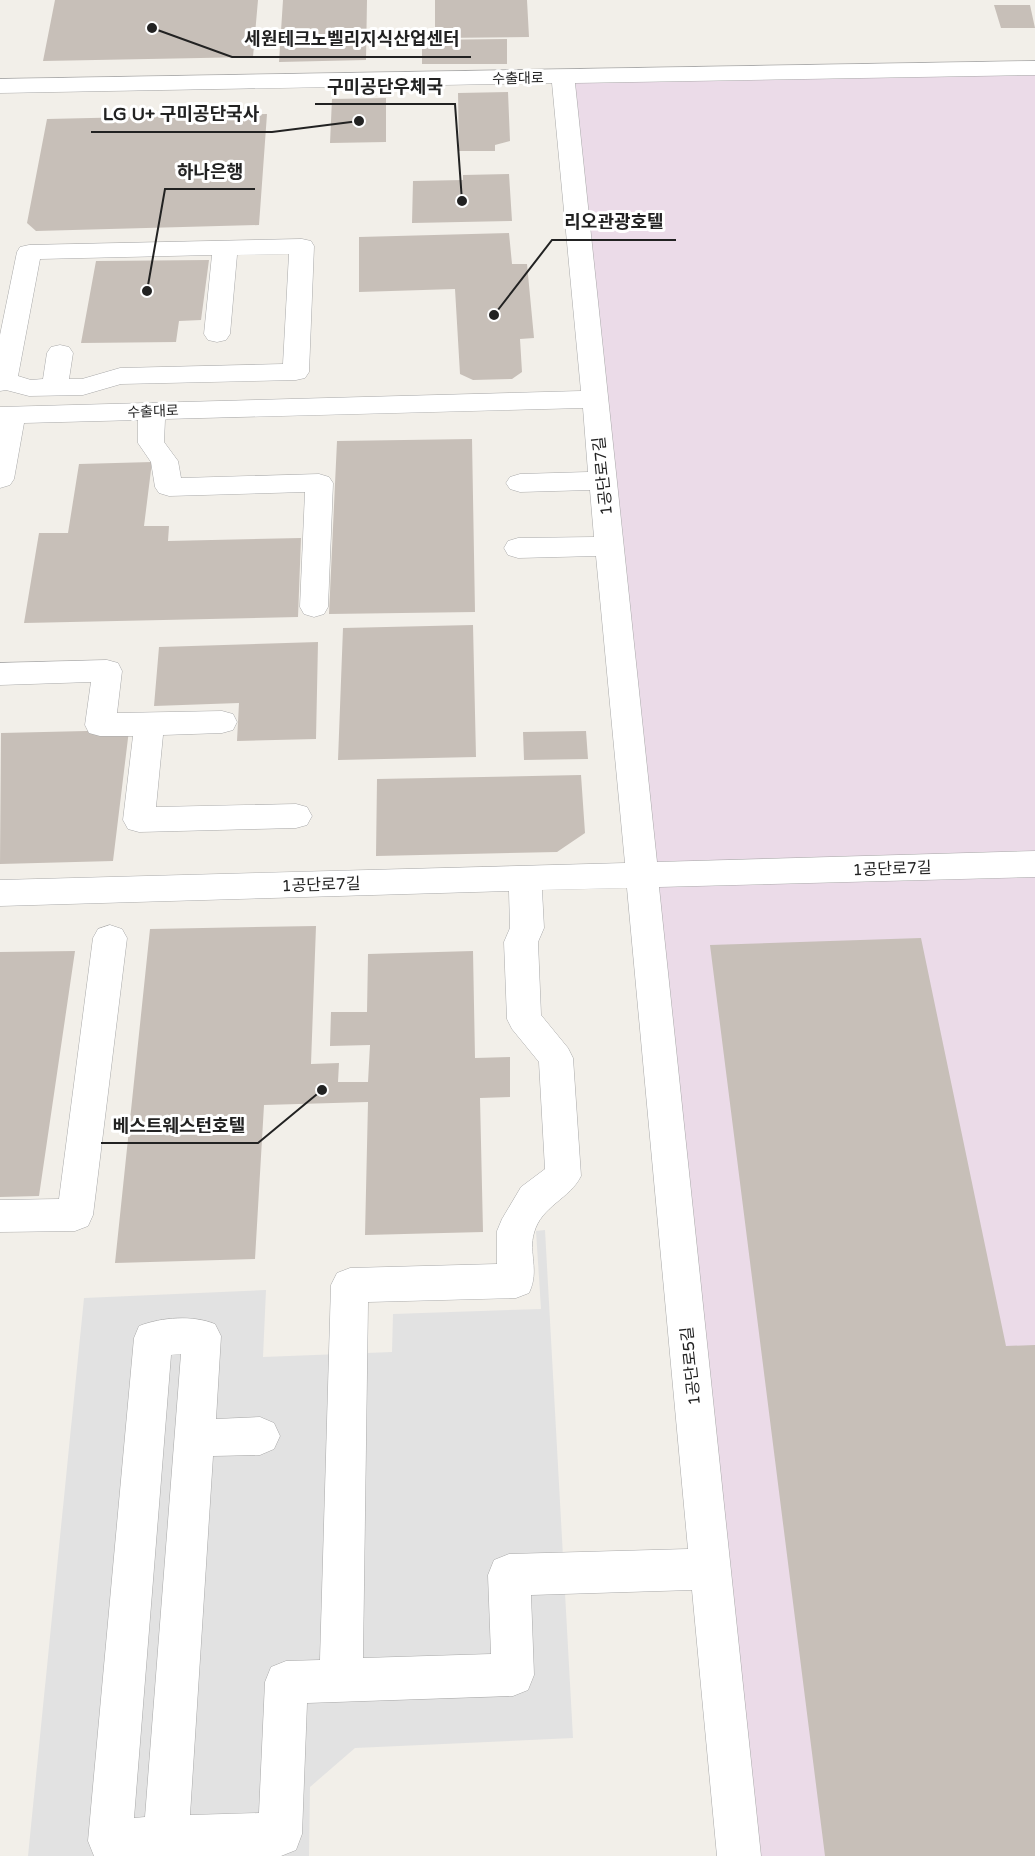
<svg xmlns="http://www.w3.org/2000/svg" width="1035" height="1856" viewBox="0 0 1035 1856" font-family="'Varela Round','Noto Sans KR',sans-serif">
	<rect width="100%" height="100%" fill="#f2efe9"/>
	<!-- industrial -->
	<path fill="#ebdbe8" d="M1035 68V1856H739L563 77Z"/>
	<!-- parking -->
	<path fill="#e2e2e2" d="M545 1230 573 1738 355 1748 310 1787 309 1856H28L84 1298 266 1290 263 1357 392 1352 393 1314 541 1309 536 1231Z"/>
	<!-- building -->
	<path fill="#c7bfb8" d="M55 0H258L253 57 43 61Z
		M283 0H367L366 60 279 62Z
		M435 0H527L529 37 435 38Z
		M994 5H1030L1035 28H1001Z
		M507 39V64H422V40Z
		M508 92 510 141 495 145V151H459L458 93Z
		M386 98V142L330 143 332 99Z
		M267 114 259 225 36 231 27 223 47 119Z
		M509 174 512 221 412 223 413 181 463 180V175Z
		M509 233 512 264H527L534 338 520 339 522 372 512 379 473 380 460 374 455 289 359 292V237Z
		M209 260 201 320 179 321 176 342 81 343 96 261Z
		M472 439 475 612 329 614 337 441Z
		M152 462 144 526H169L168 541 301 538 298 617 24 623 39 533H68L79 464Z
		M473 625 476 757 338 760 343 628Z
		M318 642 316 739 237 741 239 703 154 706 159 647Z
		M129 730 113 861 0 864 1 733Z
		M586 731 588 759 524 760 523 732Z
		M581 775 585 833 557 852 376 856 377 779Z
		M316 926 311 1064 339 1063 338 1082H368L370 1045 330 1046 331 1012H367L368 954 473 951 475 1058 510 1057V1097L480 1098 483 1232 365 1235 368 1102 264 1105 255 1259 115 1263 150 929Z
		M921 938 1006 1346 1035 1345V1856H825L710 945Z
		M75 951 39 1196 0 1197V952Z"/>
	<g fill="none" stroke-linecap="round" stroke-linejoin="round">
		<!-- minor casing -->
		<g stroke="#a9a9a9" stroke-width="1">
			<path id="minor" d="M1035 61V75L575 83 657 862 1035 851V877L659 887 761 1856H717L692 1590 531 1595 534 1675 528 1690 513 1696 307 1703 302 1834 296 1850 281 1856H94L88 1841 134 1338 139 1326C162 1317 193 1315 215 1324L221 1336 216 1419 260 1417 274 1423 280 1436 274 1449 260 1455 213 1456 190 1815 259 1813 265 1682 271 1667 286 1661 320 1660 331 1285 337 1273 350 1268 497 1264V1231L502 1219 521 1187 545 1169 539 1062 512 1029 507 1019 504 942 510 928 509 891 0 906V880L625 863 596 556 518 558 508 555 504 548 508 541 518 538 594 537 590 490 520 492 510 489 506 483 510 477 520 474 588 472 583 408 165 419 164 442 178 461 181 478 319 474 329 477 333 483 328 607 324 614 314 617 304 614 300 607 305 492 169 496 159 493 155 487 151 462 138 443V420L24 423 14 479 10 485 0 488V407L581 391 552 83 0 93V79ZM627 888 688 1549 509 1554 494 1560 488 1575 491 1654 363 1658 368 1302 516 1298 529 1293C540 1270 528 1253 534 1233 541 1206 570 1199 581 1176L573 1058 568 1048 541 1015 538 942 544 928 542 890ZM181 1354 145 1817 134 1818 171 1355Z
				M302 239 311 241 314 246 309 372 305 378 296 380 121 384 83 395 29 396 6 390 0 391V335L17 252 20 247 29 245ZM289 254 283 364 120 368 82 379H69L73 353 69 347 60 345 51 347 47 353 43 379 31 380 18 376 40 259 212 255 204 334 208 340 217 342 226 340 230 334 237 255Z
				M107 660 118 663 122 671 117 713 222 711 233 714 237 722 233 730 222 733 163 735 156 807 296 804 307 807 312 816 307 825 296 828 139 832 128 829 123 820 133 736H100L89 733 85 725 91 682 0 685V663Z
				M110 925 122 929 127 938 93 1215 88 1226 75 1231 0 1232V1200L59 1199 93 938 98 929Z"/>
		</g>
		<!-- minor -->
		<use href="#minor" fill="#fff" fill-rule="evenodd"/>
	</g>
	<g text-anchor="middle" stroke-width="6" stroke-linejoin="round" paint-order="stroke">
		<!-- far-street labels -->
		<g font-size="14" fill="#222" stroke="#fff">
			<text transform="translate(518 78) rotate(-1)" y="5">수출대로</text>
			<text transform="translate(153 411) rotate(-2)" y="5">수출대로</text>
		</g>
		<!-- street labels -->
		<g font-size="16" fill="#222" stroke="#fff">
			<text transform="translate(602 476) rotate(-96)" y="6">1공단로7길</text>
			<text transform="translate(892 868) rotate(-2)" y="6">1공단로7길</text>
			<text transform="translate(321 884) rotate(-2)" y="6">1공단로7길</text>
			<text transform="translate(690 1366) rotate(-96)" y="6">1공단로5길</text>
		</g>
	</g>
	<!-- callouts -->
	<path fill="none" stroke="#222" stroke-width="2" d="M152 28L232 57H471M462 201L455 104H315M359 121L272 132H91M147 291L165 189H255M494 315L552 240H676M322 1090L258 1143H101"/>
	<g fill="#222" stroke="#fff" stroke-width="2">
		<circle cx="152" cy="28" r="6"/>
		<circle cx="462" cy="201" r="6"/>
		<circle cx="359" cy="121" r="6"/>
		<circle cx="147" cy="291" r="6"/>
		<circle cx="494" cy="315" r="6"/>
		<circle cx="322" cy="1090" r="6"/>
	</g>
	<g font-size="18" text-anchor="middle" font-weight="bold" fill="#222" stroke="#fff" stroke-width="6" stroke-linejoin="round" paint-order="stroke">
		<text x="352" y="45">세원테크노벨리지식산업센터</text>
		<text x="385" y="93">구미공단우체국</text>
		<text x="181" y="120">LG U+ 구미공단국사</text>
		<text x="210" y="178">하나은행</text>
		<text x="614" y="228">리오관광호텔</text>
		<text x="179" y="1132">베스트웨스턴호텔</text>
	</g>
</svg>
